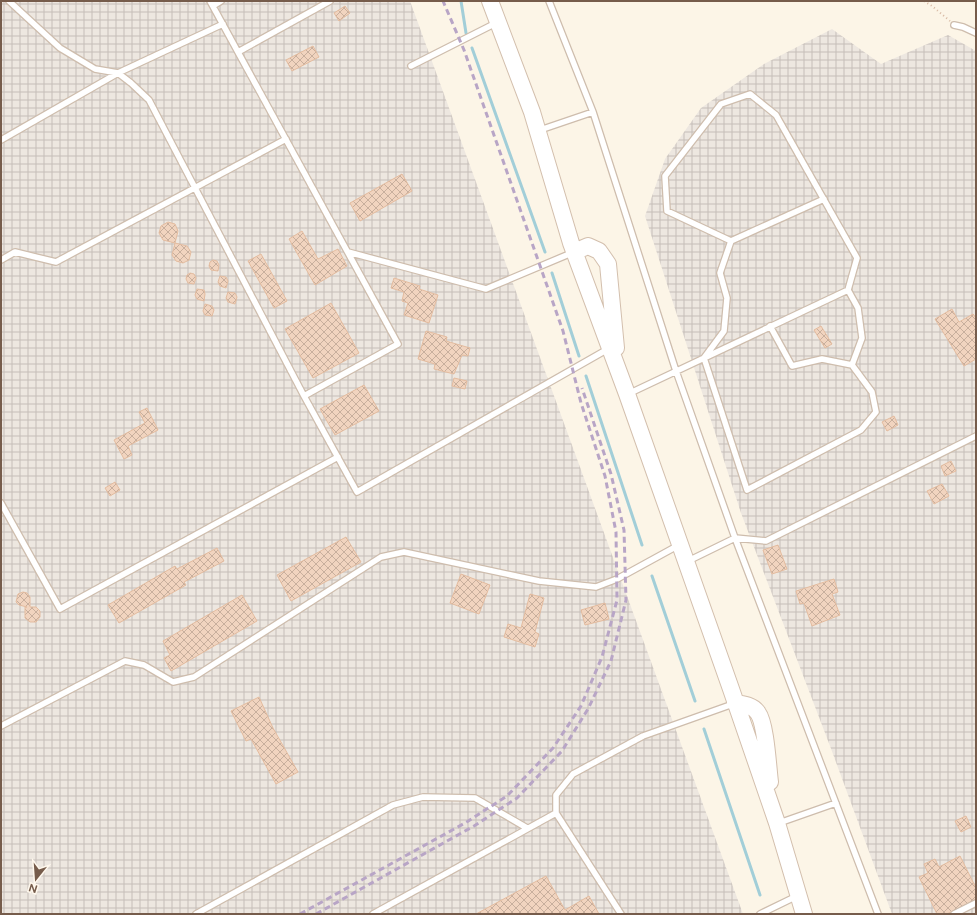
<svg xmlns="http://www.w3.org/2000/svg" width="977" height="915" viewBox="0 0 977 915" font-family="Figtree,sans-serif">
	<defs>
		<pattern id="industrial-grid" width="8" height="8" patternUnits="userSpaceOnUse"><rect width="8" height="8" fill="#ede7e0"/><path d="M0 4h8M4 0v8" fill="none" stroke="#c5beb8"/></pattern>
		<pattern id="building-cross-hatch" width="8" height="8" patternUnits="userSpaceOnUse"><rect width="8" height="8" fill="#f1d4bf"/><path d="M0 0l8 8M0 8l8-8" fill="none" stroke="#c8af9d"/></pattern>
	</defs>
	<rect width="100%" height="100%" fill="#fcf5e7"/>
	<!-- industrial -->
	<path fill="url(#industrial-grid)" d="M1 1H410L743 914H1Z
		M832 29 881 64 948 35 976 51V914H892L830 746 741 513 645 216 665 159 701 108 764 64Z"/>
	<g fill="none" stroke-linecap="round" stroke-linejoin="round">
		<!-- stream -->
		<path stroke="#a2ced8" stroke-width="3" d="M461 1 466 33
			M472 48 545 252
			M552 273 579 356
			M586 376 642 545
			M652 576 695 701
			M704 729 760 895"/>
	</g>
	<!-- building -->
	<path fill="url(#building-cross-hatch)" stroke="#e4bc9f" d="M345 6 350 13 339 21 334 13Z
		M313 46 319 57 292 71 286 60Z
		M402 174 412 191 360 221 350 203Z
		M168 222 175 224 178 231 175 243 163 240 159 233 161 226Z
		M302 231 318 259 338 249 347 266 315 285 289 239Z
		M175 243 187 246 191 252 189 260 183 263 176 261 172 255Z
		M261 254 287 301 274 308 248 261Z
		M213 260 217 261 219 265 218 271 211 270 209 266 210 262Z
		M190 273 194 274 196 278 194 284 188 283 186 279 187 275Z
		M220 276 226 277 228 281 226 288 220 286 218 282Z
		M394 278 420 286 419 289 438 295 429 323 404 315 408 303 402 301 404 292 391 288Z
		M197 289 204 290 205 294 204 301 197 299 195 295Z
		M228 292 235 293 237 297 235 304 228 302 226 298Z
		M331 303 359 353 313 378 285 329Z
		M205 304 212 306 214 310 212 316 205 315 203 311Z
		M952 309 959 322 973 314 976 318V359L964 366 935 319Z
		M821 326 832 344 825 348 814 330Z
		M426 331 447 337 446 341 470 348 468 356 462 355 454 374 434 369 435 364 418 359Z
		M454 378 467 381 465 389 452 386Z
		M364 385 379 411 335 435 320 409Z
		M147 408 158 430 128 446 132 455 124 459 114 440 145 423 139 412Z
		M894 416 898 425 887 431 882 422Z
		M951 461 956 471 945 476 941 466Z
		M115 482 120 490 110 496 105 488Z
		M942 484 949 496 934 504 927 491Z
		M346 537 361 562 291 601 277 575Z
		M778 545 787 569 772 574 763 550Z
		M217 548 224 561 184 582 186 585 119 623 108 605 175 566 177 569Z
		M461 574 490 585 479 614 450 603Z
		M834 579 838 592 832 594 840 615 812 626 804 603 800 604 796 591Z
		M23 592 27 593 30 597V607H36L40 611V617L36 622H30L25 618V607H27L19 605 16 602 18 594Z
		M530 594 544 598 535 632 539 634 535 647 504 637 508 624 521 628Z
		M242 595 257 621 171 671 164 658 170 655 163 641Z
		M605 603 609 619 585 625 581 610Z
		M259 697 273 728 298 772 276 784 251 739 246 741 231 711Z
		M966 816 971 827 961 832 955 821Z
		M960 856 976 888V899L947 914H937L919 877 928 873 924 864 935 859 939 867Z
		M546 876 565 910 589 896 599 914H476Z"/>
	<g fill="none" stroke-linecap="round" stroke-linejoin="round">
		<!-- service casing -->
		<g stroke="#cebdad" stroke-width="8">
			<path id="service" d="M9 1 60 48 95 69 118 73 131 83 149 100 304 396 357 492 608 349
				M210 1 398 344 304 396
				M549 1 593 112 676 371 735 538 878 914
				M213 6 221 1
				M954 25 963 27 976 33
				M238 52 330 1
				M411 66 498 22
				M540 130 593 112
				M1 140 118 73 223 24
				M348 252 486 289 574 252
				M1 260 15 252 56 262 286 139
				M848 290 858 308 862 338 852 365
				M770 326 792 366 822 359 852 365 872 392 876 412 861 430 747 490 704 358 724 331 727 298 720 273 731 241 824 199
				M628 394 848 290 857 258 776 115 750 94 721 104 665 176 667 211 731 241
				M1 503 60 609 338 457
				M688 561 735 538 766 541 976 436
				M1 726 125 661 144 665 173 682 194 677 381 557 404 552 539 581 596 587 617 579 679 545
				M779 823 836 803
				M196 914 393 805 423 797 475 798 527 828
				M373 914 556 813
				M621 914 556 813V795L573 774 643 736 733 704
				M760 914 797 896
				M954 914 976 903"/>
		</g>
		<!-- secondary casing -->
		<g stroke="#d3bfad" stroke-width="18">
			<path id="secondary" d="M490 1 532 112 571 243 627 394 731 689 777 823 804 914
				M574 252 588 246 599 251 608 264 616 348
				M735 703C743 704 753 705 758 713 766 724 768 767 770 782"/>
		</g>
		<!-- path -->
		<path stroke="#d7b8a2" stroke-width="2" stroke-dasharray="1 3" stroke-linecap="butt" d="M924 1 932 6 950 21"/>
		<!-- service -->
		<use href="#service" stroke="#fff" stroke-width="5.5"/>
		<!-- secondary -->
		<use href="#secondary" stroke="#fff" stroke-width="16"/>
		<!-- rail -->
		<path stroke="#b8a5c6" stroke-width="3" stroke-dasharray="6 4" stroke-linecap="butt" d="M300 914 465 823 507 796 553 748 581 706 602 657 617 600 616 532 605 476 581 403 563 331 464 50 443 1
			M316 914 474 826 517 798 562 751 588 709 611 661 626 600 624 530 611 474 582 388"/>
	</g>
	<!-- border -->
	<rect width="977" height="915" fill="none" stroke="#765c4b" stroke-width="4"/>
	<!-- north arrow -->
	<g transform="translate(36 879) rotate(197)" stroke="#fff8ed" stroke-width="3" paint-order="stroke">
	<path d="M0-3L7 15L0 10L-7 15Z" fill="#765c4b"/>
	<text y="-6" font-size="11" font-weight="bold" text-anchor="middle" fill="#765c4b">N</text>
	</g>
</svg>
